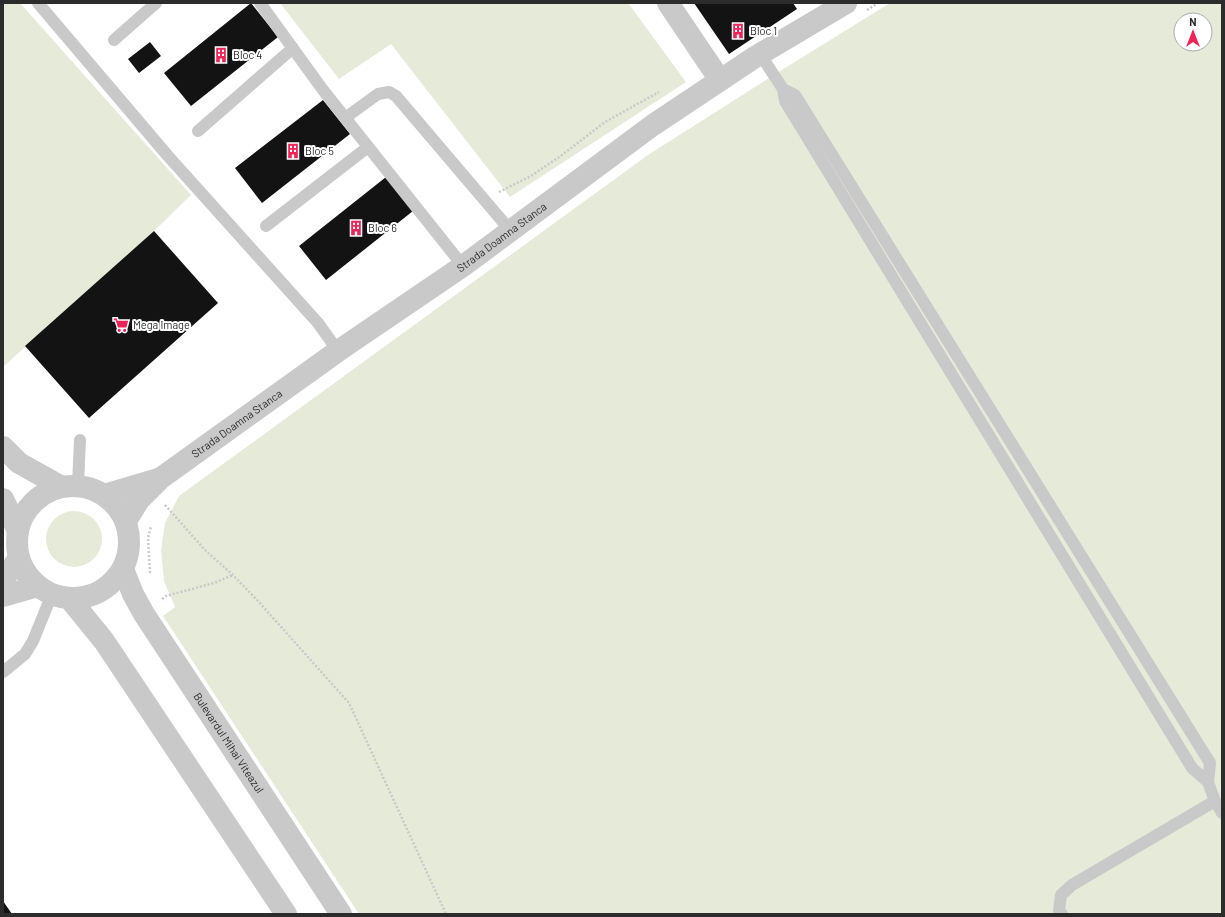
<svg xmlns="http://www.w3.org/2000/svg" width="1225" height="917" viewBox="0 0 1225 917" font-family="Barlow,sans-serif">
	<rect width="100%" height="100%" fill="#fff"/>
	<!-- green -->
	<path fill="#e5ebd8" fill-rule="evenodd" d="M4 3H20L191 195 154 231 3 367Z
		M280 3H628L686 82 510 197 391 44 339 79Z
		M890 3H1222V914H359L163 616 175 607 164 581 161 550 165 523 179 496 648 155 777 73ZM1181 20H1205V44H1181Z
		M46 539a28 28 0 1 1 56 0a28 28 0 1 1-56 0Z"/>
	<!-- building -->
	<path fill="#131313" d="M251 3 278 37 191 106 164 73Z
		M694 3H793L797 9 729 54Z
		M150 42 161 56 139 73 128 59Z
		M323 100 350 134 262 203 235 168Z
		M386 177 413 211 326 280 299 246Z
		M154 231 218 303 89 418 25 346Z
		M3 901 12 914H3Z"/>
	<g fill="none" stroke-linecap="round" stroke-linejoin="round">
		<!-- path -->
		<path stroke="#c9c9c9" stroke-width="2.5" stroke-dasharray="2 2" stroke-linecap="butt" d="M867 10 878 3
			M499 192 531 176 562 155 605 122 659 92
			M165 505 206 551 233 575 257 600 349 703 446 914
			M150 573 148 538 151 526
			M162 599 166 596 214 583 233 575"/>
		<!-- service -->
		<path stroke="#c9c9c9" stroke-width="12" d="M38 3 168 156 318 323 338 351
			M260 3 323 90 463 266
			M114 40 156 3
			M760 54 783 89 785 101 1192 768 1208 782 1215 801 1222 813
			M783 89 795 95 1210 763 1208 782
			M345 118 378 94 389 92 396 96 510 230
			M198 131 293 48
			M266 226 368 147
			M78 485 80 440
			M3 672 25 654 33 641 52 594
			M1062 914 1059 910 1061 895 1072 885 1215 801"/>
		<!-- minor -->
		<g stroke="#c9c9c9" stroke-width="22">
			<path d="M668 3 720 80"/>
			<path id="s1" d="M123 569 133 594 144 614 341 914"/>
			<path d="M3 580 19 558"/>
			<path d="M3 596 38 586"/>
			<path d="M69 598 104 641 286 914"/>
		</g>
		<!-- tertiary -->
		<g stroke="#c9c9c9" stroke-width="22">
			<path d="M3 447 19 463 62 487"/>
			<circle cx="73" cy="542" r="56"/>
			<path d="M104 495 158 479"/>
			<path d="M3 499 18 531"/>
			<path id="s2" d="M126 521 139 500 161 478 338 351 463 266 653 125 755 57 846 3"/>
		</g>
	</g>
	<!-- icons -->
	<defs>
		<g id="building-bare" transform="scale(1.2)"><path d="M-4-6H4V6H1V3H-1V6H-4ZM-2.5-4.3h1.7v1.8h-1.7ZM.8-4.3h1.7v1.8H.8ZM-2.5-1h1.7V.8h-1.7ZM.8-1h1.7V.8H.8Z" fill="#ed2457" stroke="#fff" stroke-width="2.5" paint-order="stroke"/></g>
		<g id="supermarket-bare" transform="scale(1.2)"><path d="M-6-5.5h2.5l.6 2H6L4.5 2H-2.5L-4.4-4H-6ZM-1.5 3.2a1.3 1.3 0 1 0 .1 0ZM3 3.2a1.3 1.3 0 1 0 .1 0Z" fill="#ed2457" stroke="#fff" stroke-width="2.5" paint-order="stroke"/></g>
	</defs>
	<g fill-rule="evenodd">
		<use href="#building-bare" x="738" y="31"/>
		<use href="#building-bare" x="221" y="55"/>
		<use href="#building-bare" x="293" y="151"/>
		<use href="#building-bare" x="356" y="228"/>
		<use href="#supermarket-bare" x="121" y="325"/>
	</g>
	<g text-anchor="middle" stroke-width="4" stroke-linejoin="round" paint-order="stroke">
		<!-- poi labels -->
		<g font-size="11" fill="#2c2c2c" stroke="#fff" text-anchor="start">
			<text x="750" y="35">Bloc 1</text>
			<text x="233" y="59">Bloc 4</text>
			<text x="305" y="155">Bloc 5</text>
			<text x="368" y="232">Bloc 6</text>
			<text x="133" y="329">Mega Image</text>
		</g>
		<!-- street labels -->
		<g font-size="11" fill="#2c2c2c" stroke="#fff">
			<text dy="4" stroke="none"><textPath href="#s2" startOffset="473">Strada Doamna Stanca</textPath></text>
			<text dy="4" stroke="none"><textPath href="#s2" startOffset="149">Strada Doamna Stanca</textPath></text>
			<text dy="4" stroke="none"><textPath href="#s1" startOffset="204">Bulevardul Mihai Viteazul</textPath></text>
		</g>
	</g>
	<!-- border -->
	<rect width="1225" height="917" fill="none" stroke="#2c2c2c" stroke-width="8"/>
	<!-- north arrow -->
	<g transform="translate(1193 32)"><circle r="19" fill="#ffffff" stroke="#ababab"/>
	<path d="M0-3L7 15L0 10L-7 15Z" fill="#ed2457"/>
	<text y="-6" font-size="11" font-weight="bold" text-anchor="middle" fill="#2c2c2c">N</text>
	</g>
</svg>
